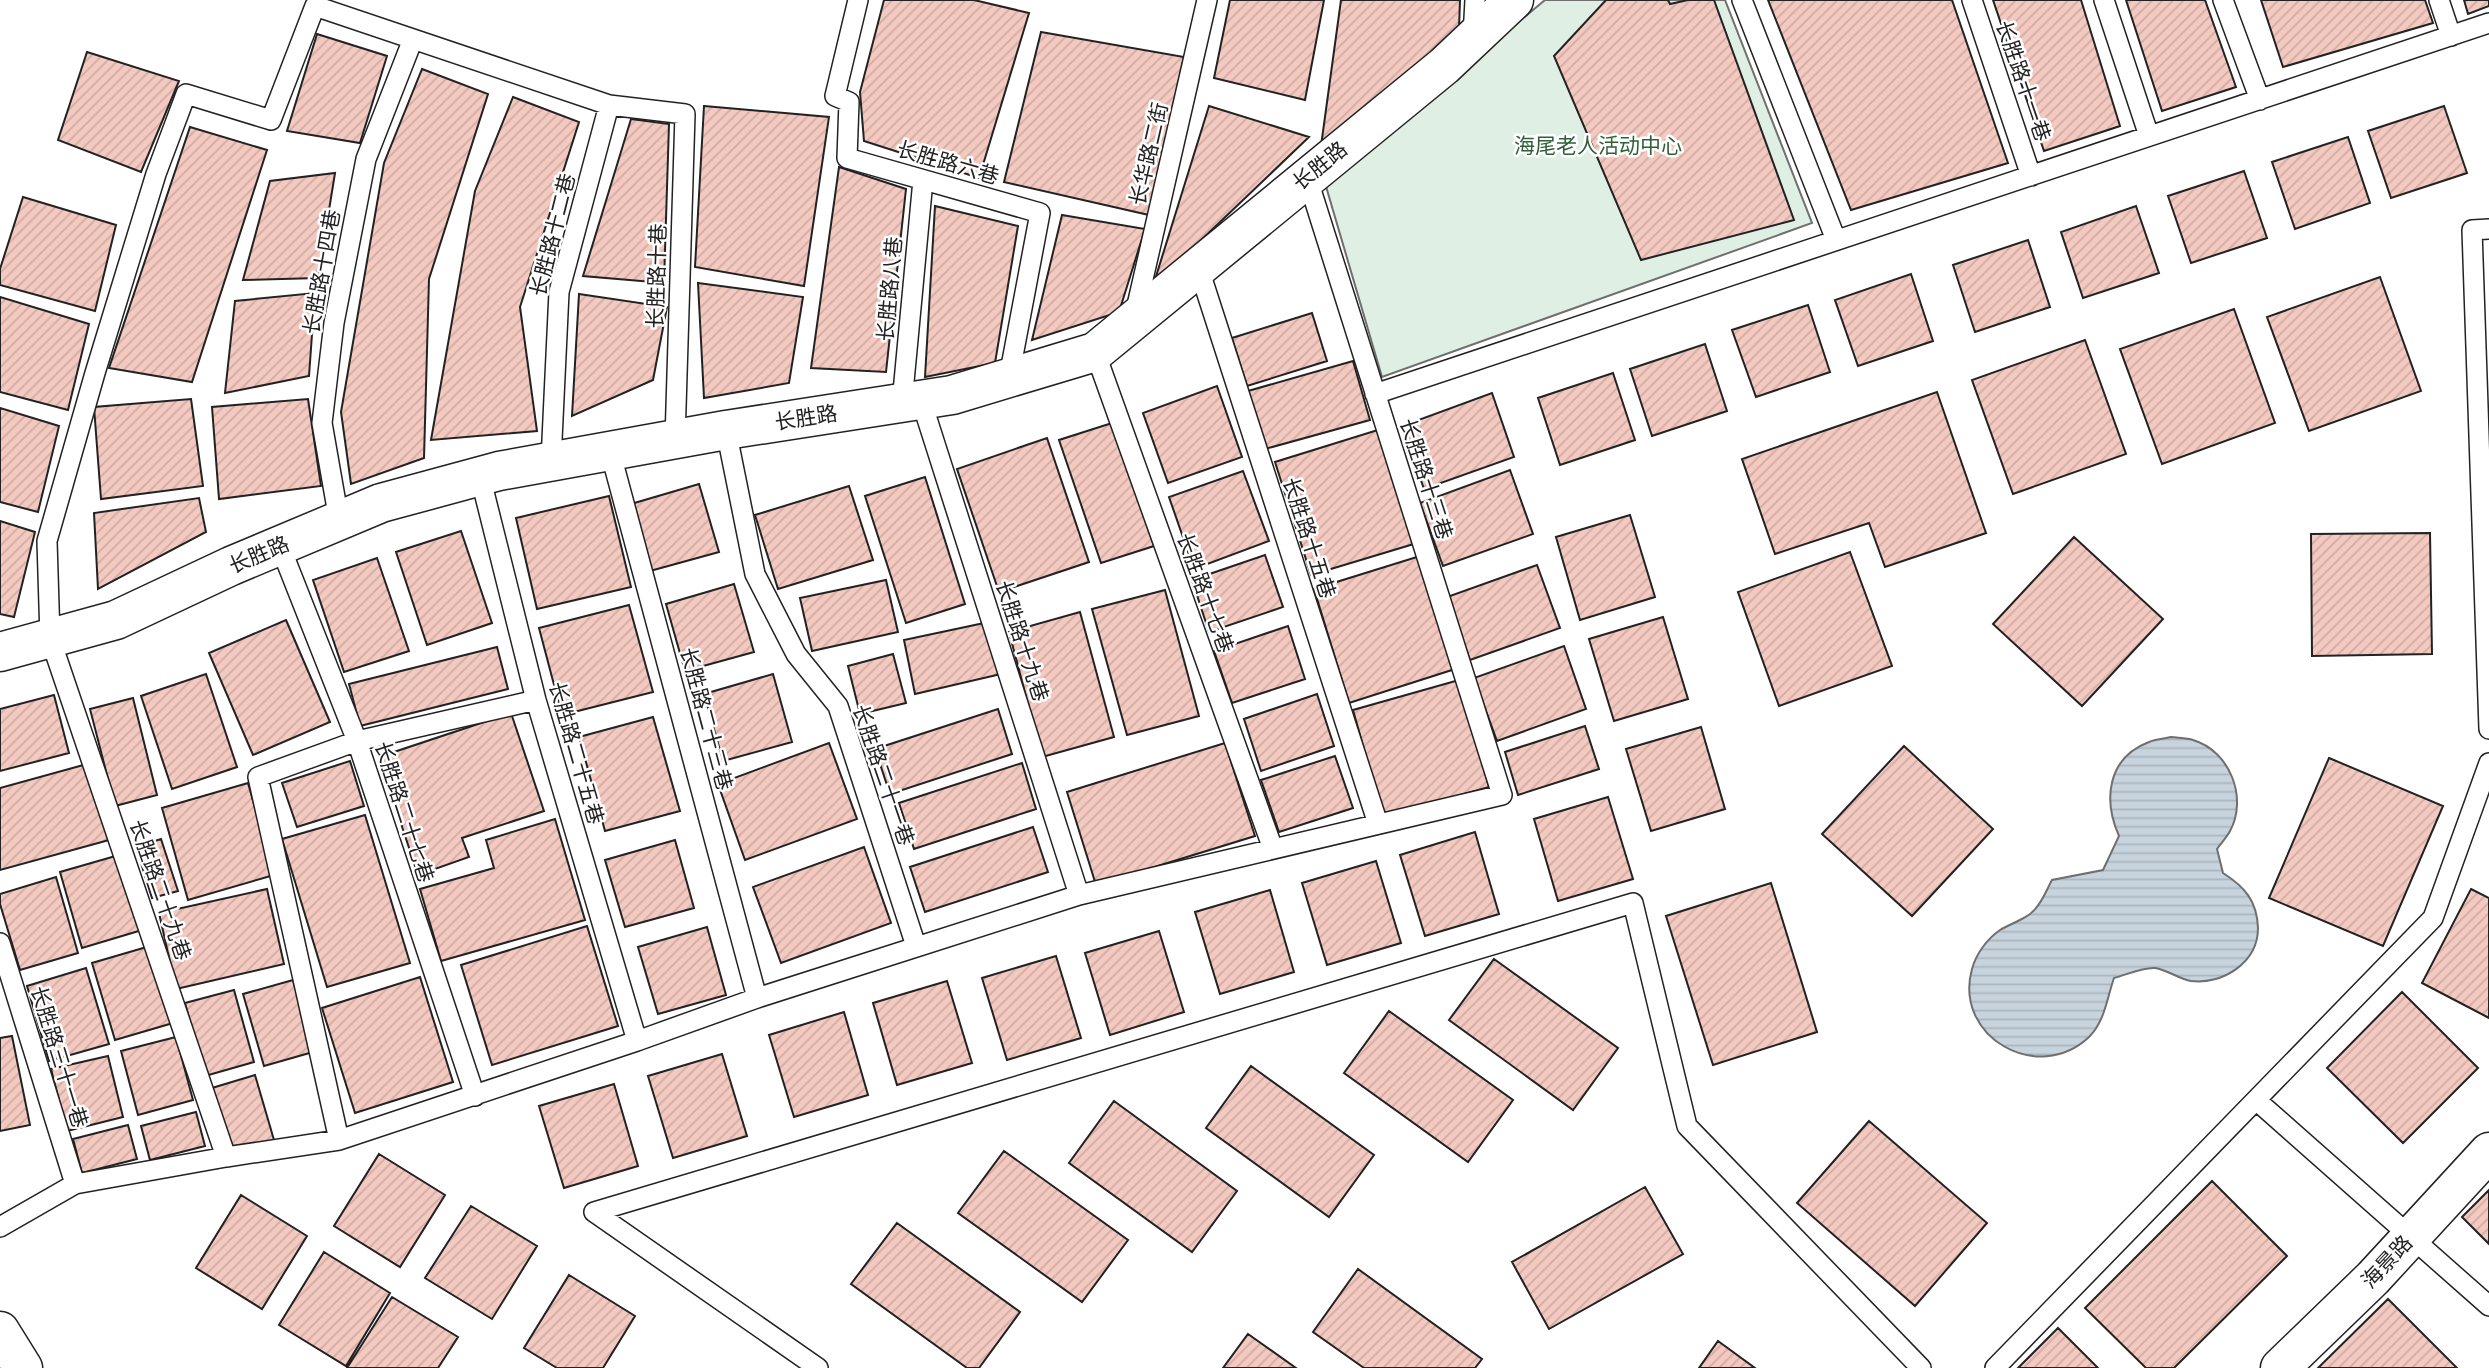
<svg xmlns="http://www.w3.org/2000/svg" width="2489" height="1368" viewBox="0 0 2489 1368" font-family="'PT Sans','Noto Sans SC',sans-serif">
	<defs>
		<pattern id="water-rules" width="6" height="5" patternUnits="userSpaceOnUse" patternTransform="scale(1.75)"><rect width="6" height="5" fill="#c7d3dd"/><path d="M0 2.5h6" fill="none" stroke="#abb5bd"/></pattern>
		<pattern id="building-hatch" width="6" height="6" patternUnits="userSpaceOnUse" patternTransform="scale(1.75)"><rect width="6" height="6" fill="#f3c9c0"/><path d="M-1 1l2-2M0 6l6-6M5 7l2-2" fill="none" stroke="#d0aca5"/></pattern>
	</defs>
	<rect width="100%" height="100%" fill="#fff"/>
	<!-- park -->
	<path fill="#e0efe3" stroke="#6f6f6f" stroke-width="2" d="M1545 0H1725L1812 223 1382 377 1325 183Z"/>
	<!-- water -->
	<path fill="url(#water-rules)" stroke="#6f6f6f" stroke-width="2" d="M2171 737C2178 738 2187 738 2193 740 2230 751 2248 798 2230 831 2227 837 2221 843 2217 849L2223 873C2245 887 2257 901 2258 928 2258 963 2222 985 2191 981 2179 979 2168 970 2155 968 2143 967 2126 975 2114 978 2107 998 2105 1021 2089 1037 2038 1085 1953 1037 1972 969 1976 954 1987 939 2000 930 2011 923 2028 919 2036 908 2043 900 2047 889 2052 880L2103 870 2119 836C2103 800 2107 758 2149 742 2156 739 2164 739 2171 737Z"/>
	<!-- building -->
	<path fill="url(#building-hatch)" stroke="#222" stroke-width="2" d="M884 0H974L1029 13 979 178 864 141 860 92Z
		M1230 0H1324L1305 100 1214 78Z
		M1341 0H1460L1459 29 1321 146Z
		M1606 0H1668L1670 4 1688 0H1714L1794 220 1641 260 1554 56Z
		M1768 0H1952L2008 163 1851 210Z
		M1993 0H2081L2120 126 2044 151Z
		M2126 0H2205L2236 87 2162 111Z
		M2261 0H2425L2433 23 2283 67Z
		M2464 0H2489V6L2468 14Z
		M1041 32 1184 57 1149 215 1004 182Z
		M317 34 387 56 360 143 287 131Z
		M87 52 179 81 141 172 58 140Z
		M422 69 488 94 429 279 424 458 351 484 341 412 384 163Z
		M513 97 579 122 520 307 537 431 431 440 475 191Z
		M704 106 829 117 804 286 695 267Z
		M1209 106 1309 137 1153 286Z
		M2444 106 2467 173 2391 198 2368 131Z
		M631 119 669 124 664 283 583 276Z
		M190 127 267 150 192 382 109 368Z
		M2348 137 2370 203 2295 229 2272 162Z
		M839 167 906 189 886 372 811 368Z
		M2244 171 2267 238 2191 263 2168 196Z
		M335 173 318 278 243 280 270 181Z
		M23 197 116 225 95 311 0 285V269Z
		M935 206 1018 226 995 363 925 377Z
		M2136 206 2159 273 2083 298 2061 232Z
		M1062 215 1145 229 1119 312 1032 340Z
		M2028 240 2050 307 1975 332 1953 265Z
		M1911 274 1933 341 1858 366 1835 300Z
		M2380 277 2421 391 2309 431 2267 317Z
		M698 283 803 297 789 383 704 398Z
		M315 293 309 376 225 393 235 301Z
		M579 294 667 307 653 380 572 416Z
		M0 297 89 324 68 410 0 392Z
		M1808 305 1830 372 1756 397 1732 330Z
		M2234 309 2275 423 2162 464 2120 349Z
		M1312 313 1327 361 1247 386 1232 338Z
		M2085 340 2126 454 2013 494 1972 380Z
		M1705 344 1727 411 1652 436 1630 369Z
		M1353 361 1370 420 1265 449 1248 391Z
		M1613 373 1635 440 1560 465 1538 398Z
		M1217 386 1242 457 1168 483 1143 413Z
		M1937 392 1986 533 1885 567 1869 523 1775 554 1742 459Z
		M1492 393 1514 457 1424 489 1402 426Z
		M191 399 203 486 101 499 94 407Z
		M308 399 321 486 219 499 212 407Z
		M0 408 59 426 38 512 0 502Z
		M1112 423 1154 546 1101 563 1059 440Z
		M1381 429 1417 543 1311 575 1275 462Z
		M1047 438 1089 562 999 592 957 469Z
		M1510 470 1533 534 1443 566 1420 503Z
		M1243 471 1269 541 1194 569 1169 497Z
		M925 477 965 604 906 623 865 496Z
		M699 484 719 552 650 571 631 504Z
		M849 486 873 560 778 589 755 515Z
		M609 496 631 587 537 609 516 518Z
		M199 498 206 532 98 589 94 513Z
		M1630 515 1655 597 1580 620 1556 537Z
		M0 521 35 532 14 617 0 614Z
		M461 531 492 623 427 645 396 552Z
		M2430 533 2432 654 2312 656 2311 534Z
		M2074 537 2163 619 2082 706 1993 624Z
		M1850 552 1892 666 1779 706 1738 592Z
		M1265 555 1283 607 1209 632 1192 580Z
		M1420 556 1455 669 1349 703 1314 589Z
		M377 558 409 651 344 672 313 580Z
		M1537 565 1560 628 1470 660 1447 597Z
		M886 580 898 632 812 651 800 598Z
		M734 584 754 652 685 671 666 604Z
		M1165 590 1199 716 1127 735 1092 609Z
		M629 605 653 692 562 715 539 628Z
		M1080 612 1114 737 1042 757 1009 632Z
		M1663 617 1688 699 1614 721 1589 639Z
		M286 620 330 722 253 755 209 653Z
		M989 622 1001 674 915 694 904 640Z
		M1288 626 1305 679 1232 703 1214 651Z
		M1564 646 1586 709 1497 741 1474 678Z
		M497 647 508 689 360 726 349 684Z
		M893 654 906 703 860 714 848 666Z
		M206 674 237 767 172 789 141 696Z
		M773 674 792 742 723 761 704 694Z
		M1459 680 1489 787 1383 817 1353 710Z
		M1317 694 1334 746 1261 771 1244 719Z
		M54 695 69 753 0 771V709Z
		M133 698 157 795 115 806 90 709Z
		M998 709 1012 754 890 794 875 749Z
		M511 713 544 811 462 838 469 857 418 875 379 757Z
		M653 717 680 811 605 831 579 737Z
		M1585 726 1599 769 1518 795 1505 752Z
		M1701 727 1725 809 1651 831 1626 749Z
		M829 743 857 819 745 860 718 784Z
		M1225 743 1255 836 1096 885 1067 792Z
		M1904 746 1993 829 1912 916 1822 834Z
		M1335 756 1353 808 1279 832 1261 780Z
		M2329 758 2443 806 2383 946 2269 898Z
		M350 761 364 806 297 827 282 783Z
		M1022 763 1036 809 914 849 899 803Z
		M87 764 109 840 0 870V788Z
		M248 783 274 875 188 900 162 808Z
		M1608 797 1633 879 1558 901 1534 819Z
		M365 815 410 963 327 987 282 839Z
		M555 819 585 920 441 961 420 889 494 868 486 840Z
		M1033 827 1048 872 925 912 910 867Z
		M1475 832 1499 914 1425 936 1400 855Z
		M161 839 178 891 152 898 136 847Z
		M675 840 694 908 625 927 605 860Z
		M864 847 891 923 781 963 753 887Z
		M119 855 142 930 82 948 60 872Z
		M1376 861 1401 943 1327 965 1302 883Z
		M56 877 78 953 20 970 0 904V894Z
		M1771 883 1817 1032 1713 1065 1666 916Z
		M267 889 284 964 176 989 159 913Z
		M2471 889 2489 898V1018L2422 983Z
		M1270 890 1294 972 1220 994 1195 912Z
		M587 926 618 1026 492 1065 461 965Z
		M707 927 726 995 658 1014 638 947Z
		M1159 931 1184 1012 1110 1035 1085 953Z
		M150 946 173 1023 115 1040 92 963Z
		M1056 956 1081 1038 1007 1060 982 978Z
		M1494 959 1618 1048 1573 1110 1449 1020Z
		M86 968 109 1044 49 1061 27 986Z
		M420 977 453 1082 355 1113 322 1008Z
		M293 980 313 1052 264 1066 243 994Z
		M947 981 972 1063 897 1085 873 1003Z
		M234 990 254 1062 205 1076 185 1003Z
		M2402 992 2478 1068 2403 1143 2327 1068Z
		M1389 1011 1513 1100 1468 1162 1344 1073Z
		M844 1012 868 1095 794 1117 769 1035Z
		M12 1036 30 1125 0 1131V1038Z
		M176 1037 193 1100 138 1115 121 1051Z
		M722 1054 747 1136 673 1158 648 1076Z
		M108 1056 123 1117 67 1131 51 1069Z
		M1251 1066 1374 1155 1329 1217 1206 1128Z
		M255 1075 274 1140 232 1152 212 1088Z
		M614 1084 638 1166 564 1188 539 1106Z
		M1114 1101 1237 1191 1192 1252 1069 1163Z
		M196 1112 205 1146 150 1160 141 1126Z
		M1869 1121 1987 1223 1915 1306 1797 1203Z
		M128 1125 137 1159 82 1173 73 1139Z
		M1004 1151 1128 1240 1082 1302 958 1213Z
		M379 1154 445 1195 400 1267 334 1226Z
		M2212 1181 2287 1256 2174 1368H2146L2085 1308Z
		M1645 1187 1683 1254 1549 1329 1512 1262Z
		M2489 1190V1244L2462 1217Z
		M241 1195 307 1236 262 1309 196 1268Z
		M471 1206 537 1246 492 1319 425 1278Z
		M897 1223 1020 1312 979 1368H967L851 1284Z
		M324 1252 390 1293 346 1366 279 1325Z
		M1358 1269 1482 1359 1475 1368H1364L1313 1332Z
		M569 1275 635 1316 603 1368H557L524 1348Z
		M392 1297 458 1337 438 1368H347Z
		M2388 1299 2457 1368H2318Z
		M2058 1328 2098 1368H2018Z
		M1248 1334 1296 1368H1223Z
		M1718 1341 1755 1368H1699Z"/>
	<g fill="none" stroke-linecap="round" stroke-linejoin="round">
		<!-- lane casing -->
		<g stroke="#222" stroke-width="22">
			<path id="lane" d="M858 0 835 96 849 102 847 158 1040 213 1009 377
				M1742 0 1836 240
				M1972 0 2031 176
				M2104 0 2149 136
				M2223 0 2260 100
				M2439 0 2451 36
				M1473 37 1475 0
				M2489 229 2472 230 2489 729
				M1198 266 1378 824
				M1135 314 1207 0
				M1095 352 1273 849
				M1375 394 2489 23
				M921 400 1079 895
				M902 403 923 180
				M726 430 755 574 796 654 838 706 916 946
				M610 451 757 998
				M551 461 559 292 609 105
				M480 476 536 700 637 1041
				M339 520 322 423 334 323 366 159 413 39
				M280 546 357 741 475 1096
				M0 943 75 1184
				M2256 1100 2489 1306
				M339 1140 258 777 357 741 536 700
				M226 1157 50 638 47 541 95 373 156 174 186 94 271 120 315 6 609 105 685 114 675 440
				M0 1227 75 1184 226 1157 339 1140 637 1041 757 998 1079 895 1502 795 1307 177
				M818 1368 594 1212 1633 903 1687 1126 1921 1368
				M1995 1368 2433 918 2489 763"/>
		</g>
		<!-- street casing -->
		<g stroke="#222" stroke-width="41">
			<path id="street" d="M0 652 116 620 231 566 381 503 499 471 726 430 952 395 1095 352 1444 66 1514 0
				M2280 1368 2373 1278 2489 1152"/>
		</g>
		<!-- primary casing -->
		<g stroke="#222" stroke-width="41">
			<path id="primary" d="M0 1331 23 1368"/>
		</g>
		<!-- lane -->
		<use href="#lane" stroke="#fff" stroke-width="19"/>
		<!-- street -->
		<use href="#street" stroke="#fff" stroke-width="38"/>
		<!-- primary -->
		<use href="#primary" stroke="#fff" stroke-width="38"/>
	</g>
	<g text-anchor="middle" stroke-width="5" stroke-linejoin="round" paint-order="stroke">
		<!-- street labels -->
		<g font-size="21" fill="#222" stroke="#fff">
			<text transform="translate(2023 81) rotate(71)" y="7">长胜路十一巷</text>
			<text transform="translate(1149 154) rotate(-77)" y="7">长华路二街</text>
			<text transform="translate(948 163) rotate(16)" y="7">长胜路六巷</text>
			<text transform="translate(1320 166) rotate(-39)" y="7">长胜路</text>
			<text transform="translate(553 235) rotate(-76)" y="7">长胜路十二巷</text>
			<text transform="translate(322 272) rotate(-80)" y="7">长胜路十四巷</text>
			<text transform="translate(657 276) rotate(-88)" y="7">长胜路十巷</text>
			<text transform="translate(890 289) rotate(-85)" y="7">长胜路八巷</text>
			<text transform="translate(806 418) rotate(-9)" y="7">长胜路</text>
			<text transform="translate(1426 479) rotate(72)" y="7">长胜路十三巷</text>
			<text transform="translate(1309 538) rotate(72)" y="7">长胜路十五巷</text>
			<text transform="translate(259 555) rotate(-23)" y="7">长胜路</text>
			<text transform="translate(1205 593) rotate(70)" y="7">长胜路十七巷</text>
			<text transform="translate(1022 641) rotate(72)" y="7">长胜路十九巷</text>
			<text transform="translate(706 719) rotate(75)" y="7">长胜路二十三巷</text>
			<text transform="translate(576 753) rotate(74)" y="7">长胜路二十五巷</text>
			<text transform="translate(883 775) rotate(71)" y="7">长胜路二十一巷</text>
			<text transform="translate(404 812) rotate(72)" y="7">长胜路二十七巷</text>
			<text transform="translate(160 890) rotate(71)" y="7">长胜路二十九巷</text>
			<text transform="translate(59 1057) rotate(73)" y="7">长胜路三十一巷</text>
			<text transform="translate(2387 1262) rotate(-47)" y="7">海景路</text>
		</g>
		<!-- park labels -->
		<g font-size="21" fill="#2f5e38" stroke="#fff">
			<text x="1598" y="153">海尾老人活动中心</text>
		</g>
	</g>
</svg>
